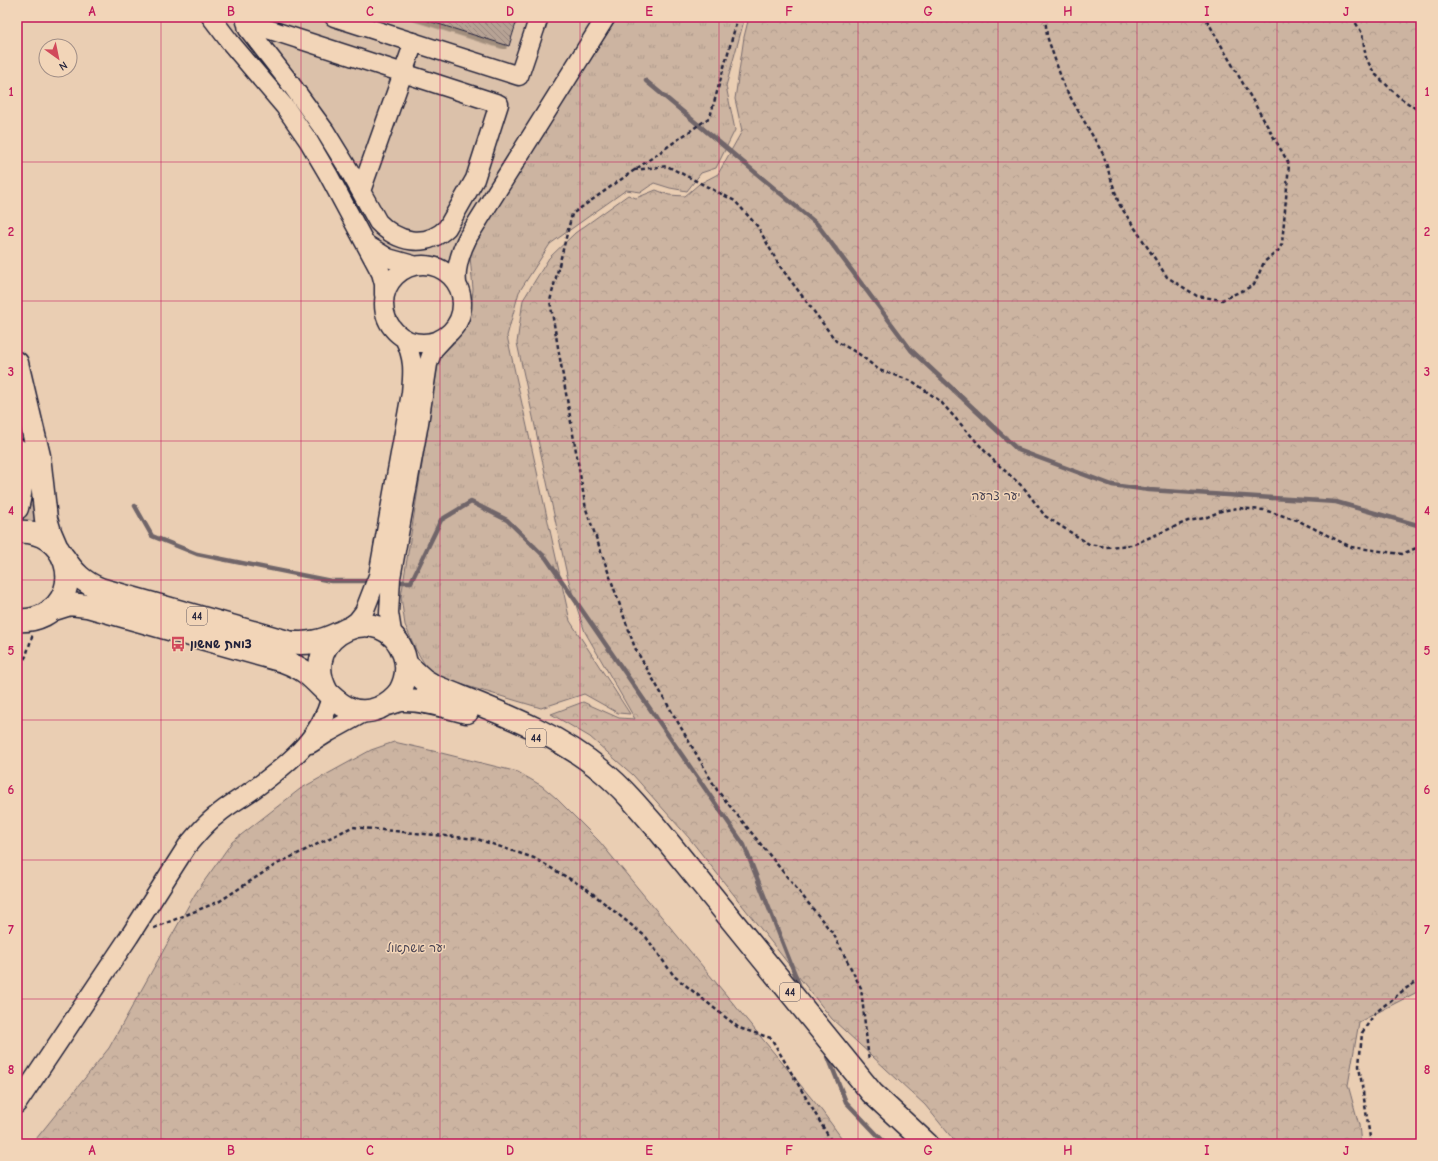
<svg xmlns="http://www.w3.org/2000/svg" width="1438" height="1161" viewBox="0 0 1438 1161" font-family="'Comic Neue','Playpen Sans Hebrew',sans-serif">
	<defs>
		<pattern id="grass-tufts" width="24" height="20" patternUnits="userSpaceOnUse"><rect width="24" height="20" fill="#ccb4a1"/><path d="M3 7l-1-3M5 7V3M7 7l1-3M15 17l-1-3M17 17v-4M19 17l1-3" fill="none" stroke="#af9a8c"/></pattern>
		<pattern id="forest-crowns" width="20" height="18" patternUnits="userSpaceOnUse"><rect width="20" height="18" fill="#ccb4a1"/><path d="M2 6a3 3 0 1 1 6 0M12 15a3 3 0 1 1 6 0" fill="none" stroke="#af9a8c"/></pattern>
		<pattern id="building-back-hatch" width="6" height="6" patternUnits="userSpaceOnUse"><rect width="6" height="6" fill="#b7a395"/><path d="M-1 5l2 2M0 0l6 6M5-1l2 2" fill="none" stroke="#94847b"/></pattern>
		<filter id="shadow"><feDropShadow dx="-3.5" dy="3.5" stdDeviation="0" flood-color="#0004"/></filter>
	</defs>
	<rect width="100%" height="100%" fill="#eaceb3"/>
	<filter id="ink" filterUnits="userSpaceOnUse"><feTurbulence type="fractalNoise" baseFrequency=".025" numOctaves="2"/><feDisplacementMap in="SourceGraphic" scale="8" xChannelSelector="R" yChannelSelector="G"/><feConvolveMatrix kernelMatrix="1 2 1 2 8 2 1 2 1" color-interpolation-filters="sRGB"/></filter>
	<g filter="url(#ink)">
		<!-- built -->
		<path fill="#dbc1aa" d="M201 17H615L475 238 447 261 427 271 389 268 358 242 293 135 268 98 219 43Z"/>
		<!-- grass -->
		<path fill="url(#grass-tufts)" stroke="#776b6e" d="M618 17H745L726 86 735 130 716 168 701 173 687 191 670 188 654 183 641 192 626 190 550 244 519 292 507 336 570 621 630 714 618 713 584 694 541 708 443 679 427 668 416 650 405 625 401 597 439 357 456 341 470 318 473 289 469 246Z
			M17 403 41 522 18 524 24 508 20 441 17 434Z"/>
		<!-- forest -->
		<path fill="url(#forest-crowns)" stroke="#776b6e" d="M749 17H1421V990L1359 1022 1348 1085 1359 1125 1361 1144H957L925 1105 832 1019 689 838 633 775 590 737 551 714 583 702 619 718 635 719 585 632 575 602 567 575 517 343 523 300 549 258 575 233 628 195 636 198 656 190 669 195 685 196 699 184 718 174 742 131 735 99 744 37Z
			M394 742 421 748 518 772 542 786 556 798 599 841 822 1111 846 1144H32L109 1048 195 894 232 842 300 789 371 750Z"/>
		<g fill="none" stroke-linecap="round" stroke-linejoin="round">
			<!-- stream -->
			<path stroke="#6f6569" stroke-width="4.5" d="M646 81 817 224 911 350 1018 450 1112 485 1149 490 1336 502 1421 526
				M135 506 152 536 197 554 331 581H371
				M394 582H411L441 520 471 502 507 520 546 558 744 845 800 987
				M827 1054 846 1102 886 1144"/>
		</g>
		<!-- building -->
		<path fill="url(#building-back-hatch)" stroke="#22223b" filter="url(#shadow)" d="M416 17H518L509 46Z"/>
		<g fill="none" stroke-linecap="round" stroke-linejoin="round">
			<!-- minor casing -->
			<g stroke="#22223b" stroke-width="21">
				<path id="minor" d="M211 17 230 42 285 107 308 140 328 174 381 273 384 284V295
					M334 17 519 76 539 17
					M246 22 499 104 475 179 447 228C425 249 397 242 378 222L349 170 325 131 287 79 248 29C246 25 247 21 248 17
					M361 191 414 42
					M367 245 388 258 413 265
					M384 304a39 39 0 1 1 78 0a39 39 0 1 1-78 0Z
					M457 283C455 267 461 251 468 237L606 17
					M346 629 357 621 364 612 378 576 411 393C413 371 414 358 404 338
					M395 639 392 632 389 613 391 578 419 423 428 364 433 350 445 337
					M310 744 329 732 367 711
					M17 1104 129 937 187 846C196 835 205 824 217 815 228 805 242 798 254 789 288 764 320 739 331 697"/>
			</g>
			<!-- highway casing -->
			<g stroke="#22223b" stroke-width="25">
				<path id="highway" d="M17 363 39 456 46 519 50 532 56 546
					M17 450C23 469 22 490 17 508
					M17 532C66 527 87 591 44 615 36 619 26 621 17 620
					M64 558C74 573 83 582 100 589L288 642C307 645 322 641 339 633
					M51 610 70 604 87 606 283 661C291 664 298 667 305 672 328 690 345 722 379 708 387 704 395 698 400 691 406 680 408 667 404 655 385 596 295 634 327 692
					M406 664 424 680 434 686C492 710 553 730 602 771 624 789 642 811 660 832L872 1093 927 1144
					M387 704C391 703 397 701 402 700 422 699 447 707 467 712"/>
			</g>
			<!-- path -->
			<path stroke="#22223b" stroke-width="2.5" stroke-dasharray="4 3" stroke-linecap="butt" d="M738 17 710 117 572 214 550 301 586 509 635 648 717 790 834 935 861 988 869 1061
				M1045 17 1047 36 1064 86 1103 154 1119 204 1167 277 1197 296 1222 300 1254 285 1264 262 1278 251 1282 244 1289 164 1205 17
				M1352 17 1362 33 1366 58 1374 73 1399 97 1421 112
				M634 170 667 166 735 201 758 227 779 265 836 341 859 354 879 370 912 381 940 401 992 459 1024 488 1045 516 1089 544 1106 547 1132 545 1188 521 1205 518 1221 511 1238 508 1264 510 1297 520 1351 547 1402 554 1421 546
				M17 671 26 656 32 637 31 636
				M154 928 220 901 275 865 352 827 477 839 534 858 587 889 646 937 674 976 739 1028 771 1038 833 1144
				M1371 1144 1359 1066 1362 1033 1375 1013 1405 989 1421 979"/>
			<!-- minor -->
			<use href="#minor" stroke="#f2d5b8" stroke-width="18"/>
			<!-- highway -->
			<use href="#highway" stroke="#f2d5b8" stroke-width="22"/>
		</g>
	</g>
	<!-- grid -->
	<path fill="none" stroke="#c2185b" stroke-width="1" stroke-opacity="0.55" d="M161 17V1144M301 17V1144M440 17V1144M580 17V1144M719 17V1144M858 17V1144M998 17V1144M1137 17V1144M1277 17V1144M17 162H1421M17 301H1421M17 441H1421M17 580H1421M17 720H1421M17 860H1421M17 999H1421"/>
	<!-- icons -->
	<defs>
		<g id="bus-bare" transform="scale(1.2)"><path d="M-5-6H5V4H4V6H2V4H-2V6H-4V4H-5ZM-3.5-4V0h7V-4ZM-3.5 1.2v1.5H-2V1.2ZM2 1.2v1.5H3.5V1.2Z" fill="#d1495b" stroke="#f2d5b8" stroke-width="2.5" paint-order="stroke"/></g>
	</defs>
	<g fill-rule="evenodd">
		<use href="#bus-bare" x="178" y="644"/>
	</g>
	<g text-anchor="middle" stroke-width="3" stroke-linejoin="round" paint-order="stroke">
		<!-- shield labels -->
		<g fill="#f2d5b8" stroke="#605860" stroke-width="1">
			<rect x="187" y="607" width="20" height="18" rx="3"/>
			<rect x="526" y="729" width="20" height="18" rx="3"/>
			<rect x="780" y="983" width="20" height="18" rx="3"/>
		</g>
		<g font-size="11" font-weight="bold" fill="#22223b">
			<text x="197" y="620">44</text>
			<text x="536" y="742">44</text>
			<text x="790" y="996">44</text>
		</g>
		<!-- park labels -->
		<g font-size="12" fill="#443f4f" stroke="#f2d5b8">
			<text x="996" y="500">יער צרעה</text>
			<text x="416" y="952">יער אשתאול</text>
		</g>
		<!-- poi labels -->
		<g font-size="12" font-weight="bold" fill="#22223b" stroke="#f2d5b8" text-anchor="start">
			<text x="190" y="648">צומת שמשון</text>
		</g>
	</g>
	<!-- margin -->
	<rect width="1438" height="1161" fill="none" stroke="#f2d5b8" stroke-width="44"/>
	<!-- north arrow -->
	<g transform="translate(58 58) rotate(147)"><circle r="19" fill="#f2d5b8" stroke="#9f8d86"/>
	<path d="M0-3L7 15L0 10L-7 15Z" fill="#d1495b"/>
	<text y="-6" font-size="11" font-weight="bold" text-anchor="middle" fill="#22223b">N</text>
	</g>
	<rect x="22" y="22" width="1394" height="1117" fill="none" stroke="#c2185b" stroke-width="1.5"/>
	<g font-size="13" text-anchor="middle" font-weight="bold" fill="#c2185b">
		<text x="92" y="16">A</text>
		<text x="231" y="16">B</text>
		<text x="370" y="16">C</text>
		<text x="510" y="16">D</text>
		<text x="649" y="16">E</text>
		<text x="789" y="16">F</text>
		<text x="928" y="16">G</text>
		<text x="1068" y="16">H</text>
		<text x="1207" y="16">I</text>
		<text x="1346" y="16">J</text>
		<text x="11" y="96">1</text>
		<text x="1427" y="96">1</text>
		<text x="11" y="236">2</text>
		<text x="1427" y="236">2</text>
		<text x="11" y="376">3</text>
		<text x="1427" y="376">3</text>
		<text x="11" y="515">4</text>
		<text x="1427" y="515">4</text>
		<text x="11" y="655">5</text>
		<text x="1427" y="655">5</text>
		<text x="11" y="794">6</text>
		<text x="1427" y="794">6</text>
		<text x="11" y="934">7</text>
		<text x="1427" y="934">7</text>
		<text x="11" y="1074">8</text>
		<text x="1427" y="1074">8</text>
		<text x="92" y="1155">A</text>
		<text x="231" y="1155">B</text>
		<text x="370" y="1155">C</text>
		<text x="510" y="1155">D</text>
		<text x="649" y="1155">E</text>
		<text x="789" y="1155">F</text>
		<text x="928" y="1155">G</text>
		<text x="1068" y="1155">H</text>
		<text x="1207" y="1155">I</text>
		<text x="1346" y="1155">J</text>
	</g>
</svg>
